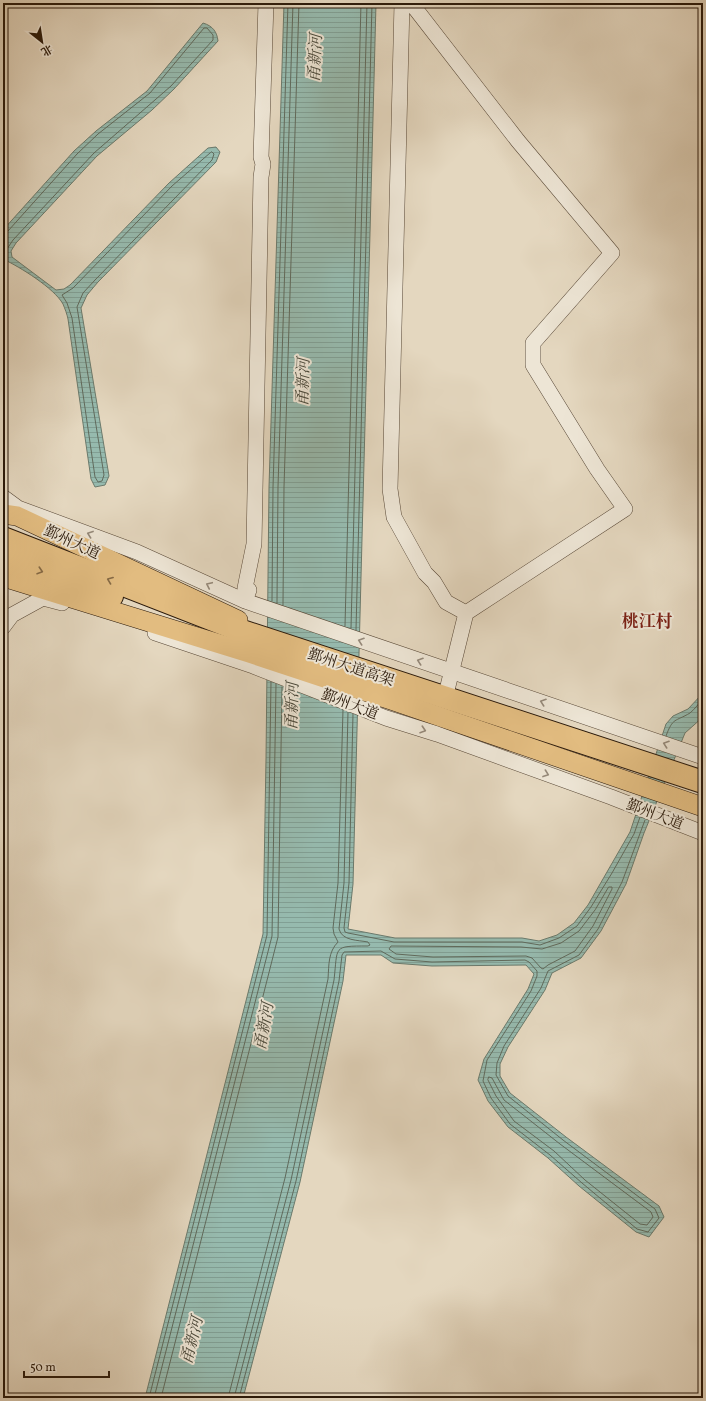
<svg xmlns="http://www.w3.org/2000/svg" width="706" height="1401" viewBox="0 0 706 1401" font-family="Vollkorn,'Noto Serif SC',serif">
	<defs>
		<pattern id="water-rules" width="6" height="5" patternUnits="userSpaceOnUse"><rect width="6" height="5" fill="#96baae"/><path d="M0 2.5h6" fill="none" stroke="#819f94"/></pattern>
	</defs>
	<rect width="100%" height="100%" fill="#e4d7bf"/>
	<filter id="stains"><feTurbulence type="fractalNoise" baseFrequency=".005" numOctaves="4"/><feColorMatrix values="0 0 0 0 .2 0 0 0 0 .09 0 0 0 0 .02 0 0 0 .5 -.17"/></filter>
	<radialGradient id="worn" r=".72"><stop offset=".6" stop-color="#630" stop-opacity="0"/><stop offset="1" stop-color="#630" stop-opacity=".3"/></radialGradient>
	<!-- water -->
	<path fill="url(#water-rules)" stroke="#6b7a6c" d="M284 3H376L353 884 348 929 395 938H522L539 941 557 935 574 923 588 905 630 832 666 724 673 716 688 709 703 693V717L685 733 644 833 626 884 601 931 581 958 552 973 545 990 508 1047 500 1064V1076L510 1093 566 1137 659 1206 664 1217 649 1237 636 1232 579 1186 548 1158 508 1127 488 1101 478 1080 484 1059 528 989 534 974 526 965 432 966 393 963 381 955H346L343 981 300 1182 243 1398H145L263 934 266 759 269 487Z
		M203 23C213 26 217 32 218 41L174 89 152 110 97 156 16 243 11 251 12 257 56 290 64 289 70 285 169 183 208 148 216 147 220 152 216 162 98 282 87 295 81 308 109 476 105 485 95 487 91 479 68 319C67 314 65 309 63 304 54 288 20 267 3 259V230L74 151 96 131 147 91Z"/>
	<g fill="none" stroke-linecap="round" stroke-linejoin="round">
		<!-- shore -->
		<path stroke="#606a5c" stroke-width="1" d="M212 152 214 154 212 160 95 280 83 293 77 307 104 475 102 481 98 482 95 477 72 318 67 303 62 295 73 288 172 186 210 153Z
			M3 232 8 231 77 154 98 134 150 93 204 28H207L213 35V40L171 86 94 153 13 240 7 249V255L3 256
			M272 601 273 487 288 3
			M277 603 278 487 293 3
			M283 605 284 487 299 3
			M345 626 361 3
			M351 628 367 3
			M356 630 372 3
			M353 714 349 883 344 928 345 932 348 933 394 942H522L540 945 559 938 577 926 591 907 612 873 634 834 640 817
			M666 736C673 717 675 722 690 713 695 709 699 703 703 699
			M609 887H612V889L593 926 575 951 548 965 543 969 541 968 532 958 526 956 433 957 396 954 389 949 391 946 521 947 542 949 561 943 579 931 595 910Z
			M489 1077 492 1078 504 1100 560 1144 651 1212 653 1217 647 1225 640 1224 585 1180 554 1151 514 1121 496 1096 488 1080Z
			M149 1398 267 935 271 682
			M154 1398 272 936 276 684
			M161 1398 278 937 282 687
			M228 1398 285 1178 328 979C329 965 328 952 338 942L334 934 333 928 338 883 343 710
			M234 1398 291 1180 334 980C338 946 332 946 368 946L370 945 368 942C358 940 342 941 339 929L344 883 348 712
			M239 1398 296 1181 339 981 342 955 344 952 381 951 395 959 432 962 525 960 529 962 537 971V976L531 991 487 1060 483 1081 491 1098 510 1124 550 1155 582 1183 637 1229 648 1232 659 1218 655 1209 563 1140 508 1096 496 1075 497 1063 504 1046 541 988 548 971 579 955 598 929 622 882 645 820"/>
		<!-- minor casing -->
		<g stroke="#584837" stroke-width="16">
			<path id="minor" d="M402 3 390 489 394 517 425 573 434 582 446 602 466 613
				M411 3 518 141 612 253 533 343V365L597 469 625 509 466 613 447 690
				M3 497 18 508 137 552 245 601 703 757
				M245 601 249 590 245 588 254 544 261 177 263 164 261 157 266 3
				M3 627 12 615 43 598 62 603
				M155 633 253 666 386 718 437 734 611 797 703 833"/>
		</g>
		<!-- major casing -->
		<g stroke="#2a190a" stroke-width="20">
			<path id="major" d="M3 514 17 516 238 620
				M3 577 249 653 391 700 703 807"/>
		</g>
		<!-- highway casing -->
		<g stroke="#2a190a" stroke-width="24">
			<path id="highway" d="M3 538 239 630 703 782
				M3 560 112 596"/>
		</g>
		<!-- minor -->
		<use href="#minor" stroke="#ede5d5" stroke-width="15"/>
		<!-- major -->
		<use href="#major" stroke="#e2bc80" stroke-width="19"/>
		<!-- highway -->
		<use href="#highway" stroke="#e2bc80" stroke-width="22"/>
	</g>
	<!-- one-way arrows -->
	<defs><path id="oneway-chevron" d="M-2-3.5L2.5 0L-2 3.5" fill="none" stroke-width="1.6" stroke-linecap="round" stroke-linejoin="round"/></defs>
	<g stroke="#95897a">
		<use href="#oneway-chevron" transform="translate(90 534) rotate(-160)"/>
		<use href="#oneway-chevron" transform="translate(209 585) rotate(-155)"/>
		<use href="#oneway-chevron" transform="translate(361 641) rotate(-161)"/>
		<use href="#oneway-chevron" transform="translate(420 661) rotate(-161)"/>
		<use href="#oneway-chevron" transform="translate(543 702) rotate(-161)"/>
		<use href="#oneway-chevron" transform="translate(423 730) rotate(18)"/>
		<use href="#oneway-chevron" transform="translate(666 744) rotate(-161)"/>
		<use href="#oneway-chevron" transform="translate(546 774) rotate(20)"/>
	</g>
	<g stroke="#866a45">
		<use href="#oneway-chevron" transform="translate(40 571) rotate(18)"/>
		<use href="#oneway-chevron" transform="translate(110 580) rotate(-159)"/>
	</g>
	<g text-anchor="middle" stroke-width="4" stroke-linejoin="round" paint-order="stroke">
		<!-- street labels -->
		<g font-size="15" fill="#2a190a" stroke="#ede5d5">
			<text transform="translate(72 542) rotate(25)" y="5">鄞州大道</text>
			<text transform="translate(351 667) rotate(18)" y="5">鄞州大道高架</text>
			<text transform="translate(350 704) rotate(21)" y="5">鄞州大道</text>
			<text transform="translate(655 814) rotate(21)" y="5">鄞州大道</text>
		</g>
		<!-- water labels -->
		<g font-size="16" font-style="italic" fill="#4a493b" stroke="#ede5d5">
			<text transform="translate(314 58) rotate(-87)" y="6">甬新河</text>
			<text transform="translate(302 382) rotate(-88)" y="6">甬新河</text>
			<text transform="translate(291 706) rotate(-88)" y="6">甬新河</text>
			<text transform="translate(263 1026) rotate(-80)" y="6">甬新河</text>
			<text transform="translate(191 1340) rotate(-76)" y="6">甬新河</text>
		</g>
		<!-- quarter labels -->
		<g font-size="17" font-weight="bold" fill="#7a1f14" stroke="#ede5d5">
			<text x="647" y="627">桃江村</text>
		</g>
	</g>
	<!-- margin -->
	<rect width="706" height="1401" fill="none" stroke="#e4d7bf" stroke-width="16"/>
	<rect x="4" y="4" width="698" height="1393" fill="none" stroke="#2a190a" stroke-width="2"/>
	<rect x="8" y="8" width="690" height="1385" fill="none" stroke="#2a190a"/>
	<!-- north arrow -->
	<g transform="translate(42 42) rotate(150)" stroke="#ede5d5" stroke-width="3" paint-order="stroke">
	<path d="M0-3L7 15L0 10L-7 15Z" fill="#2a190a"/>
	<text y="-6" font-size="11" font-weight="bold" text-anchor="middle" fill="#2a190a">北</text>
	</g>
	<!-- scale -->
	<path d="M24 1371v6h85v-6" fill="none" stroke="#2a190a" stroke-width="2"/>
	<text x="30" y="1371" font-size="12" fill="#2a190a" stroke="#ede5d5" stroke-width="3" paint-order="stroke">50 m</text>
	<rect width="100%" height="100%" filter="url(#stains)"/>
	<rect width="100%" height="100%" fill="url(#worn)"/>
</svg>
